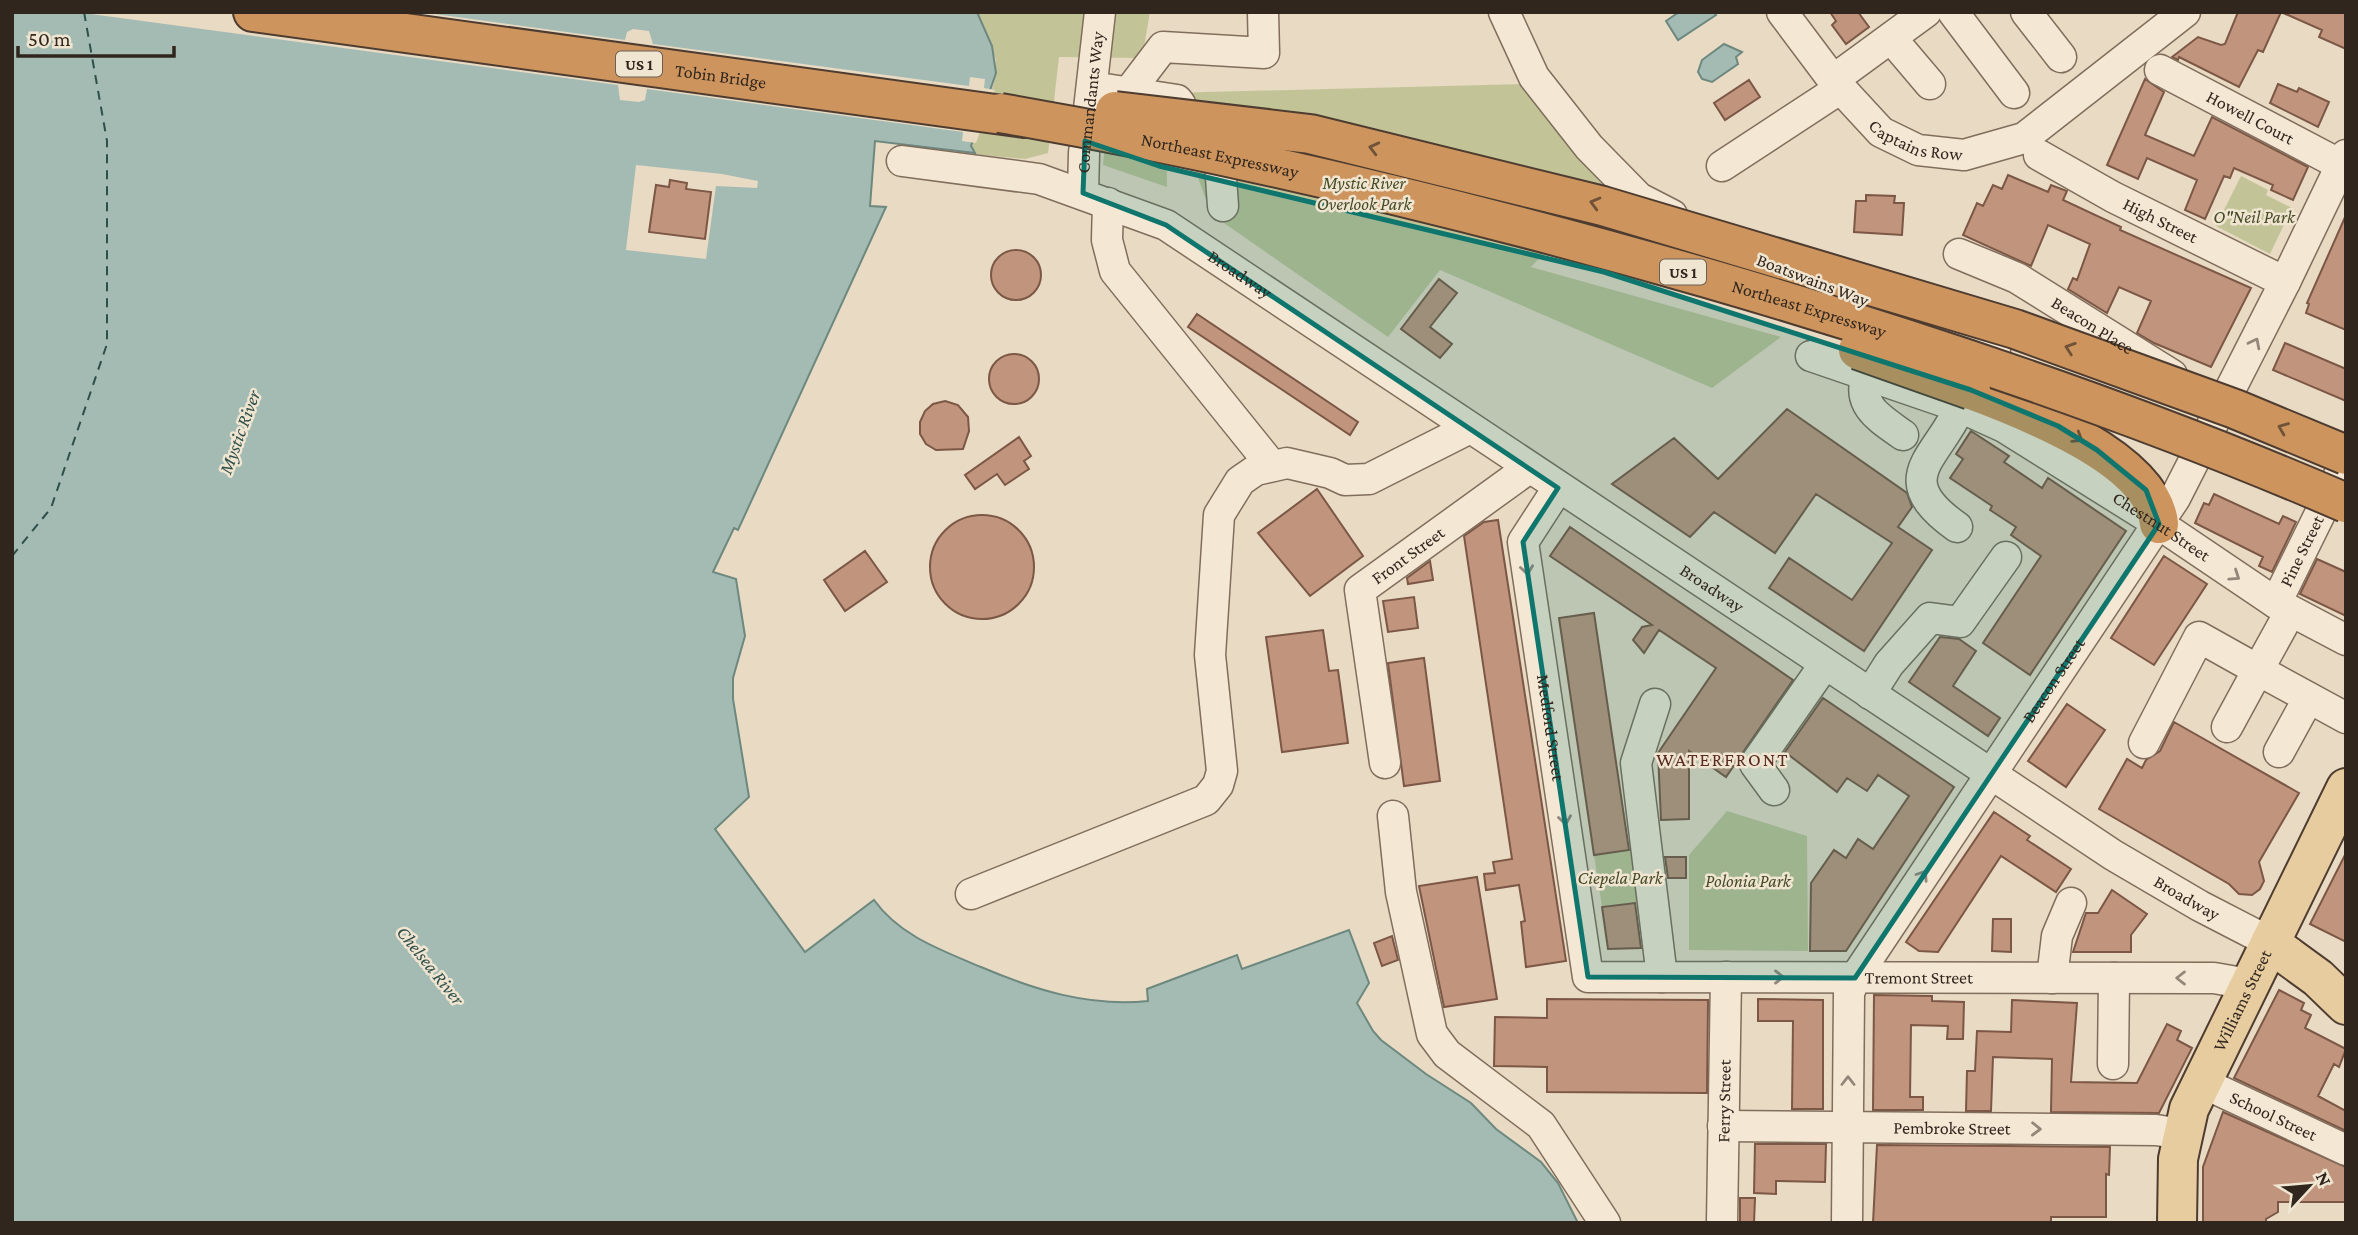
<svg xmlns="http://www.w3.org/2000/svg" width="2358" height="1235" viewBox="0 0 2358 1235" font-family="'Crimson Pro',serif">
	<rect width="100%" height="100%" fill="#e8dac3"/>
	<!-- green -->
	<path fill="#c2c498" d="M977 12H1150L1142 58 1059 57 1048 153 1025 159 981 155 975 153 971 146 994 83 996 60Z
		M1524 84 1608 185 1531 267 1781 337 1712 388 1440 270 1388 337 1211 214 1168 93Z
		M1109 98 1166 104 1167 187 1103 165Z
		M2241 176 2268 190 2266 195 2292 208 2270 254 2216 226Z
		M1727 811 1807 836 1808 951 1689 950V855Z
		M1638 848 1647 901 1602 907 1594 855Z"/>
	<!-- water -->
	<path fill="#a4bbb3" stroke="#6d887f" stroke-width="2" d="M12 12H977L992 46 996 73 971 146 975 153 875 141 870 206 886 207 738 530 734 528 713 572 736 579 745 636 733 678V699L749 797 715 829 805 952 874 900C900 936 941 950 981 967 1035 990 1089 1007 1148 1001L1147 989 1237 955 1242 969 1349 930 1369 983 1357 1003 1373 1031 1381 1040 1426 1074 1471 1103 1496 1129 1541 1162 1558 1183 1578 1223H12Z
		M1679 12H1714L1716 15 1678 40 1666 21Z
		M1724 44 1742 52 1736 57 1738 64 1712 82 1702 79 1698 72 1702 60Z"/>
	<!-- pier -->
	<path fill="#e8dac3" d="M76 12H420L625 40 627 32 633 29 649 31 653 44 969 86 970 77 985 79 984 88 995 90 976 143 962 141 963 132 647 89 645 100 639 102 620 100 618 85Z
		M636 165 722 174 758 181 757 188 716 186 706 259 626 250Z"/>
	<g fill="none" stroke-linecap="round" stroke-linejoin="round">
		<!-- ferry -->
		<path stroke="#2f4f4b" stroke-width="2" stroke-dasharray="9 7" stroke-linecap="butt" d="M12 556 51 508 107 344V141L84 12"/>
	</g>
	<!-- building -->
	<path fill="#c1957d" stroke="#7c5745" stroke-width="2" d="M1830 12H1858L1869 27 1846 44 1832 25 1836 21Z
		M2238 12H2346V49L2319 37 2322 30 2281 12 2263 52 2258 50 2239 87 2179 57 2178 60 2172 57 2198 37 2221 45 2225 44Z
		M2145 79 2164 92 2145 135 2194 156 2212 117 2308 167 2293 200 2271 190 2273 185 2234 168 2230 178 2224 176 2205 219 2185 210 2197 180 2147 158 2138 179 2107 165Z
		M1749 80 1760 97 1725 120 1714 103Z
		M2278 84 2297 92 2299 88 2329 102 2318 127 2270 103Z
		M2008 175 2048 192 2051 185 2067 191 2063 200 2121 227 2120 230 2251 288 2211 367 2154 343 2137 333 2151 301 2119 287 2107 313 2068 289 2073 278 2077 280 2090 244 2048 225 2031 266 1963 235 1977 203 1983 206 1993 185 2002 189Z
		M670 180 687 183 686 189 711 192 705 239 649 232 656 185 669 187Z
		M1866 195 1895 196 1894 203H1904L1902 235 1854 232 1856 201H1866Z
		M2346 215V330L2306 313 2309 304 2307 303Z
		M991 275a25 25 0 1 1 50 0a25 25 0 1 1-50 0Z
		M1439 279 1457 293 1430 327 1452 344 1440 358 1401 329Z
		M1197 314 1358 422 1350 435 1188 327Z
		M2285 343 2346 369V401L2273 370Z
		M989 379a25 25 0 1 1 50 0a25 25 0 1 1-50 0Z
		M945 401 958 405 968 417 969 431 963 449 936 450 926 444 920 434V422L925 411 933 404Z
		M1787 409 1907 493 1912 507 1898 527 1932 550 1864 651 1769 588 1789 558 1852 600 1892 543 1816 494 1775 553 1714 512 1690 537 1612 484 1674 438 1718 479Z
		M1971 431 2009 456 2004 462 2042 488 2048 478 2126 531 2030 675 1983 643 2041 556 2011 535 2016 527 1990 510 1992 506 1950 478 1963 459 1956 454Z
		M1019 437 1031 456 1024 461 1029 469 1005 485 997 474 975 489 965 475Z
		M1317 489 1363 556 1310 596 1258 533Z
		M2214 494 2279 524 2283 516 2296 522 2272 572 2259 566 2263 557 2195 523 2204 503 2209 505Z
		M930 567a52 52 0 1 1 104 0a52 52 0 1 1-104 0Z
		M1498 520 1566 961 1526 967 1521 922 1525 921 1519 885 1486 890 1484 874 1495 873 1493 862 1512 859 1464 536 1484 522Z
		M1570 527 1793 680 1726 777 1689 751V819L1661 820 1658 753 1716 668 1659 630 1644 653 1633 640 1642 627 1652 625 1550 556Z
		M865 551 887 582 845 611 824 580Z
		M2164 556 2207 584 2154 665 2111 638Z
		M2317 559 2346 572V616L2300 594Z
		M1430 561 1433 580 1408 584 1407 578Z
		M1414 597 1418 628 1388 632 1383 601Z
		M1594 613 1629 850 1594 855 1559 618Z
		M1323 630 1329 671 1338 670 1348 743 1282 752 1266 637Z
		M1940 637 1959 639 1976 651 1953 686 2000 718 1988 736 1909 682Z
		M1424 658 1440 781 1404 786 1388 663Z
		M1823 698 1954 787 1846 951H1810L1811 883 1834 850 1846 858 1858 839 1873 849 1909 796 1878 775 1867 791 1847 778 1837 792 1785 752Z
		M2067 704 2105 730 2066 787 2028 761Z
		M2174 722 2299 793 2259 862 2264 881 2260 889 2252 895 2239 894 2229 884 2099 809 2127 759 2142 768 2146 760 2160 751Z
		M1994 812 2030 836 2027 840 2071 869 2056 892 2001 856 1938 952 1919 951 1906 942Z
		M2346 853V942L2310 924Z
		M1665 857H1686V878H1668Z
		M1477 877 1497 999 1444 1007 1419 886Z
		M2112 890 2147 914 2131 935V952H2073L2086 913H2098Z
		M1635 903 1641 948 1608 949 1602 907Z
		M1993 919H2011V952L1992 951Z
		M1392 936 1398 960 1382 966 1374 943Z
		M2279 990 2304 1003 2301 1010 2311 1015 2305 1028 2346 1049 2339 1067 2334 1064 2318 1096 2346 1111V1131L2234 1078Z
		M1874 995 1932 996V1001L1964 1002 1963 1039H1947L1948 1026 1911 1025 1910 1097H1923V1110H1873Z
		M1547 999 1708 1000 1707 1093 1547 1092V1067L1494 1066 1495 1017 1547 1018Z
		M1758 999 1823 1000V1109H1792L1793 1021H1758Z
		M2012 1000 2077 1003 2071 1082 2137 1083 2167 1024 2181 1031 2177 1040 2192 1048 2159 1113 2051 1112 2052 1059 1993 1057 1991 1111H1966L1967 1071H1975L1977 1031 2011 1032Z
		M2223 1112 2346 1167V1202H2278V1212L2266 1219V1223H2203V1167Z
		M1755 1144H1826L1825 1182 1776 1181V1194L1754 1193Z
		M1877 1145 2110 1147 2109 1175 2106 1174V1217H2051V1223H1873Z
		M1740 1198H1755L1754 1223H1740Z"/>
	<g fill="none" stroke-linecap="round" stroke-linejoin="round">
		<!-- minor casing -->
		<g stroke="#806d5c" stroke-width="33">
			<g id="minor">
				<path d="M1504 12 1534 77 1589 147 1639 198 1672 215"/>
				<path id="s1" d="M1782 12 1833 80 1881 132 1918 150 1964 155 2024 138 2185 12"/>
				<path d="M1953 12 2014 93"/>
				<path d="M2026 12 2061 57"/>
				<path d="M1891 38 1930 84"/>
				<path id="s2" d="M2160 70 2341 165"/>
				<path d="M1833 80 1926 12"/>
				<path d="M1092 87 1177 100 1180 104"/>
				<path d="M1128 93 1163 47 1264 53 1263 12"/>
				<path d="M1210 139 1219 149 1223 206"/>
				<path id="s3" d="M2039 155 2113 197 2285 282"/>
				<path id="s4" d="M902 161 1039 179 1166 225 2113 855 2200 906 2289 952"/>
				<path d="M1722 166 1841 88"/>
				<path id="s5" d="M1083 193 1084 153 1100 12"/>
				<path d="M1108 203 1107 240 1115 271 1272 466"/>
				<path id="s6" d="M1959 254 2017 278 2172 375"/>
				<path d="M1874 304 1995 349"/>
				<path id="s7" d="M1811 356 1960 407 2004 427 2159 524 2276 603 2346 640"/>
				<path d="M1867 376C1856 406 1881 419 1903 435"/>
				<path id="s8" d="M1558 488 1523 542 1588 977 2214 978 2237 982 2248 988"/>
				<path d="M1957 527C1888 478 1937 459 1960 407"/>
				<path id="s9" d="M2276 603 2346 461"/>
				<path d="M1870 694 1889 664 1930 618 1960 622 2006 557"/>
				<path d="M1655 704 1636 763 1662 977"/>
				<path d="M2227 727 2258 670 2346 718"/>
				<path d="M2144 743 2199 637 2258 670 2290 612"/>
				<path d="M2279 752 2308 699"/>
				<path id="s10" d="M1385 763 1360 590 1529 468"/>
				<path d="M1774 790 1755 764 1825 664"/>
				<path d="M1393 816 1401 892 1432 1034 1447 1054 1541 1125 1605 1223"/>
				<path d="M971 894 1206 800 1218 785 1222 771 1210 655 1219 515 1240 481 1256 470 1287 463 1330 473 1345 480 1369 479 1470 428"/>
				<path d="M2052 978 2057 936 2071 903"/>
				<path d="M2113 1064 2114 978"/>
				<path id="s11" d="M2201 1082 2346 1150"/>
				<path id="s12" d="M1723 1126 2156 1130 2182 1134"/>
				<path id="s13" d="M1722 1223 1726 977"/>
				<path id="s14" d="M1847 1223 1849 993 1855 978 2175 498 2285 282 2346 155"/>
			</g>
		</g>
		<!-- major casing -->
		<g stroke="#4e3c30" stroke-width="42">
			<g id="major">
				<path d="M2270 943 2318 978 2346 1005"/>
				<path id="s15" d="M2177 1223 2178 1159 2189 1109 2346 788"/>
			</g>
		</g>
		<!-- highway casing -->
		<g stroke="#4e3c30" stroke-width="42">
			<g id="highway">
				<path id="s16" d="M253 12 1024 118"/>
				<path d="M1971 390C2025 410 2153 459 2159 524"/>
			</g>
		</g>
		<!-- minor -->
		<use href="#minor" stroke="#f4e8d5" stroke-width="30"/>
		<!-- major -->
		<use href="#major" stroke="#e7cc9f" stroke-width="38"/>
		<!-- highway -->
		<use href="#highway" stroke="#cd955d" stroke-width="38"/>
		<!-- highway-bridge casing -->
		<g stroke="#4e3c30" stroke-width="42" stroke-linecap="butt">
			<g id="highway-bridge">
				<path d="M1115 111 1310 134 1603 206 2015 329 2235 409 2346 455"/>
				<path id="s17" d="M1000 113C1239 154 1474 211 1707 278 1924 341 2138 413 2346 503"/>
				<path d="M1858 350 1971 390"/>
			</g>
		</g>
		<!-- highway-bridge -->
		<use href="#highway-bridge" stroke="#cd955d" stroke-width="38"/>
	</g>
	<!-- one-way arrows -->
	<defs><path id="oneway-chevron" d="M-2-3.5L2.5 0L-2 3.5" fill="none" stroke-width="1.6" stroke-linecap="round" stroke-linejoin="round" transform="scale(1.75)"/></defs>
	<g stroke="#6f5237">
		<use href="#oneway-chevron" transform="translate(1374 148) rotate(-166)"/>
		<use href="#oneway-chevron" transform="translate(1595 203) rotate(-165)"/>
		<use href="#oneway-chevron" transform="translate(2070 348) rotate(-161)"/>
		<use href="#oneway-chevron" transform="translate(2283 428) rotate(-158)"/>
		<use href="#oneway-chevron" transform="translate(2078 438) rotate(32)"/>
	</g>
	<g stroke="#92877a">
		<use href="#oneway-chevron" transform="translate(2255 343) rotate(-63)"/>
		<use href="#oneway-chevron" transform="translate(1527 570) rotate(82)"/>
		<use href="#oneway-chevron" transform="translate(2235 576) rotate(34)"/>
		<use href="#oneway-chevron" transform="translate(1565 820) rotate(82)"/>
		<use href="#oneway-chevron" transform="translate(1923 875) rotate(-56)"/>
		<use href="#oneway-chevron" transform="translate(1779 977)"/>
		<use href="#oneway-chevron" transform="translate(2181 978) rotate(-180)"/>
		<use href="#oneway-chevron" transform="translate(1848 1081) rotate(-90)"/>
		<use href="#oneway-chevron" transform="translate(2036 1129) rotate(1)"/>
	</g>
	<!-- marked area -->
	<path fill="#0f766e" fill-opacity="0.2" stroke="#0f766e" stroke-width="5" stroke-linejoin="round" d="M1085 141 1159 166 1604 272 1971 390 2058 426 2097 450 2146 490 2159 524 1855 978 1588 977 1523 542 1558 488 1166 225 1083 193Z"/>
	<g text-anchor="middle" stroke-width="5" stroke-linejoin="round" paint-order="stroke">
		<!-- shield labels -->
		<g fill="#f0e5d1" stroke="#6a5f54" stroke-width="2">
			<rect x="616" y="51.5" width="46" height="25" rx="5"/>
			<rect x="1660" y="259.5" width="46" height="25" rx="5"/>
		</g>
		<g font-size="16" font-weight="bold" fill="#31261e">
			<text x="639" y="70">US 1</text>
			<text x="1683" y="278">US 1</text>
		</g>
		<!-- street labels -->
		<g font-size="18" fill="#31261e" stroke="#f0e5d1">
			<text dy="6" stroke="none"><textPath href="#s16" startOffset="472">Tobin Bridge</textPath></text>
			<text dy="6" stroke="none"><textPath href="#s5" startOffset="91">Commandants Way</textPath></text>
			<text dy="6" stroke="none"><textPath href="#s2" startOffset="102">Howell Court</textPath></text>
			<text dy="6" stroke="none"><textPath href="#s1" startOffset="192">Captains Row</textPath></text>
			<text dy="6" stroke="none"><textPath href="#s17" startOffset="224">Northeast Expressway</textPath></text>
			<text dy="6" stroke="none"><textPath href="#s3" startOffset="138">High Street</textPath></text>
			<text dy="6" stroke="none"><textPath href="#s4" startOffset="362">Broadway</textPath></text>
			<text transform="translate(1813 280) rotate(21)" y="6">Boatswains Way</text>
			<text dy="6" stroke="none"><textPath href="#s17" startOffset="833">Northeast Expressway</textPath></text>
			<text dy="6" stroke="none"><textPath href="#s6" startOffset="152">Beacon Place</textPath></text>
			<text dy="6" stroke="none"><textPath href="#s7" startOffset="392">Chestnut Street</textPath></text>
			<text dy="6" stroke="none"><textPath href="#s9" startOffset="58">Pine Street</textPath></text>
			<text dy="6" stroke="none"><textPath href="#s10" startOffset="234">Front Street</textPath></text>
			<text dy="6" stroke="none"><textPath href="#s4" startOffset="929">Broadway</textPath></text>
			<text dy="6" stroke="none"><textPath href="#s14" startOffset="604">Beacon Street</textPath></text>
			<text dy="6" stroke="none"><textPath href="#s8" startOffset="252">Medford Street</textPath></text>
			<text dy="6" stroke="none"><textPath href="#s4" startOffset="1496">Broadway</textPath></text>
			<text dy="6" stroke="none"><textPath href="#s8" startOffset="835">Tremont Street</textPath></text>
			<text dy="6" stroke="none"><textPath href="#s15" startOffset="236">Williams Street</textPath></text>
			<text dy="6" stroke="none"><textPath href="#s13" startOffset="122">Ferry Street</textPath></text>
			<text dy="6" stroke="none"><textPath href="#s11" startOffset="80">School Street</textPath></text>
			<text dy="6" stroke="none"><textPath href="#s12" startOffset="229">Pembroke Street</textPath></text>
		</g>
		<!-- park labels -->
		<g font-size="18" font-style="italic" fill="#454b27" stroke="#f0e5d1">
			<text x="1364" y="189">Mystic River<tspan x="1364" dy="21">Overlook Park</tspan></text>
			<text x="2254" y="223">O"Neil Park</text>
			<text x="1620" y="884">Ciepela Park</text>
			<text x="1748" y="887">Polonia Park</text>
		</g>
		<!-- water labels -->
		<g font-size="19" font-style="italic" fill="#2f4f4b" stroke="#f0e5d1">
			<text transform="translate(239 432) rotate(-70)" y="7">Mystic River</text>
			<text transform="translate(431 965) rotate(51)" y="7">Chelsea River</text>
		</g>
		<!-- neighbourhood labels -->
		<g font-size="19" letter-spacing="2" fill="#592b23" stroke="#f0e5d1">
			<text x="1723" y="766">WATERFRONT</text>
		</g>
	</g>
	<!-- border -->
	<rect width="2358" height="1235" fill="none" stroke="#31261e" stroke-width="28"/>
	<!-- north arrow -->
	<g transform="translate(2309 1186) rotate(64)" stroke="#f0e5d1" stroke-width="5" paint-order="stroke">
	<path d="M0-5L12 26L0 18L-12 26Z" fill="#31261e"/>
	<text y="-10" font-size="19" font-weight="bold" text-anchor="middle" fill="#31261e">N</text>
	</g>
	<!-- scale -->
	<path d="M18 46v10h156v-10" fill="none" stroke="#31261e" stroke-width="3.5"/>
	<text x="28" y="46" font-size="21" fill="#31261e" stroke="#f0e5d1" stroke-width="5" paint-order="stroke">50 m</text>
</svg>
